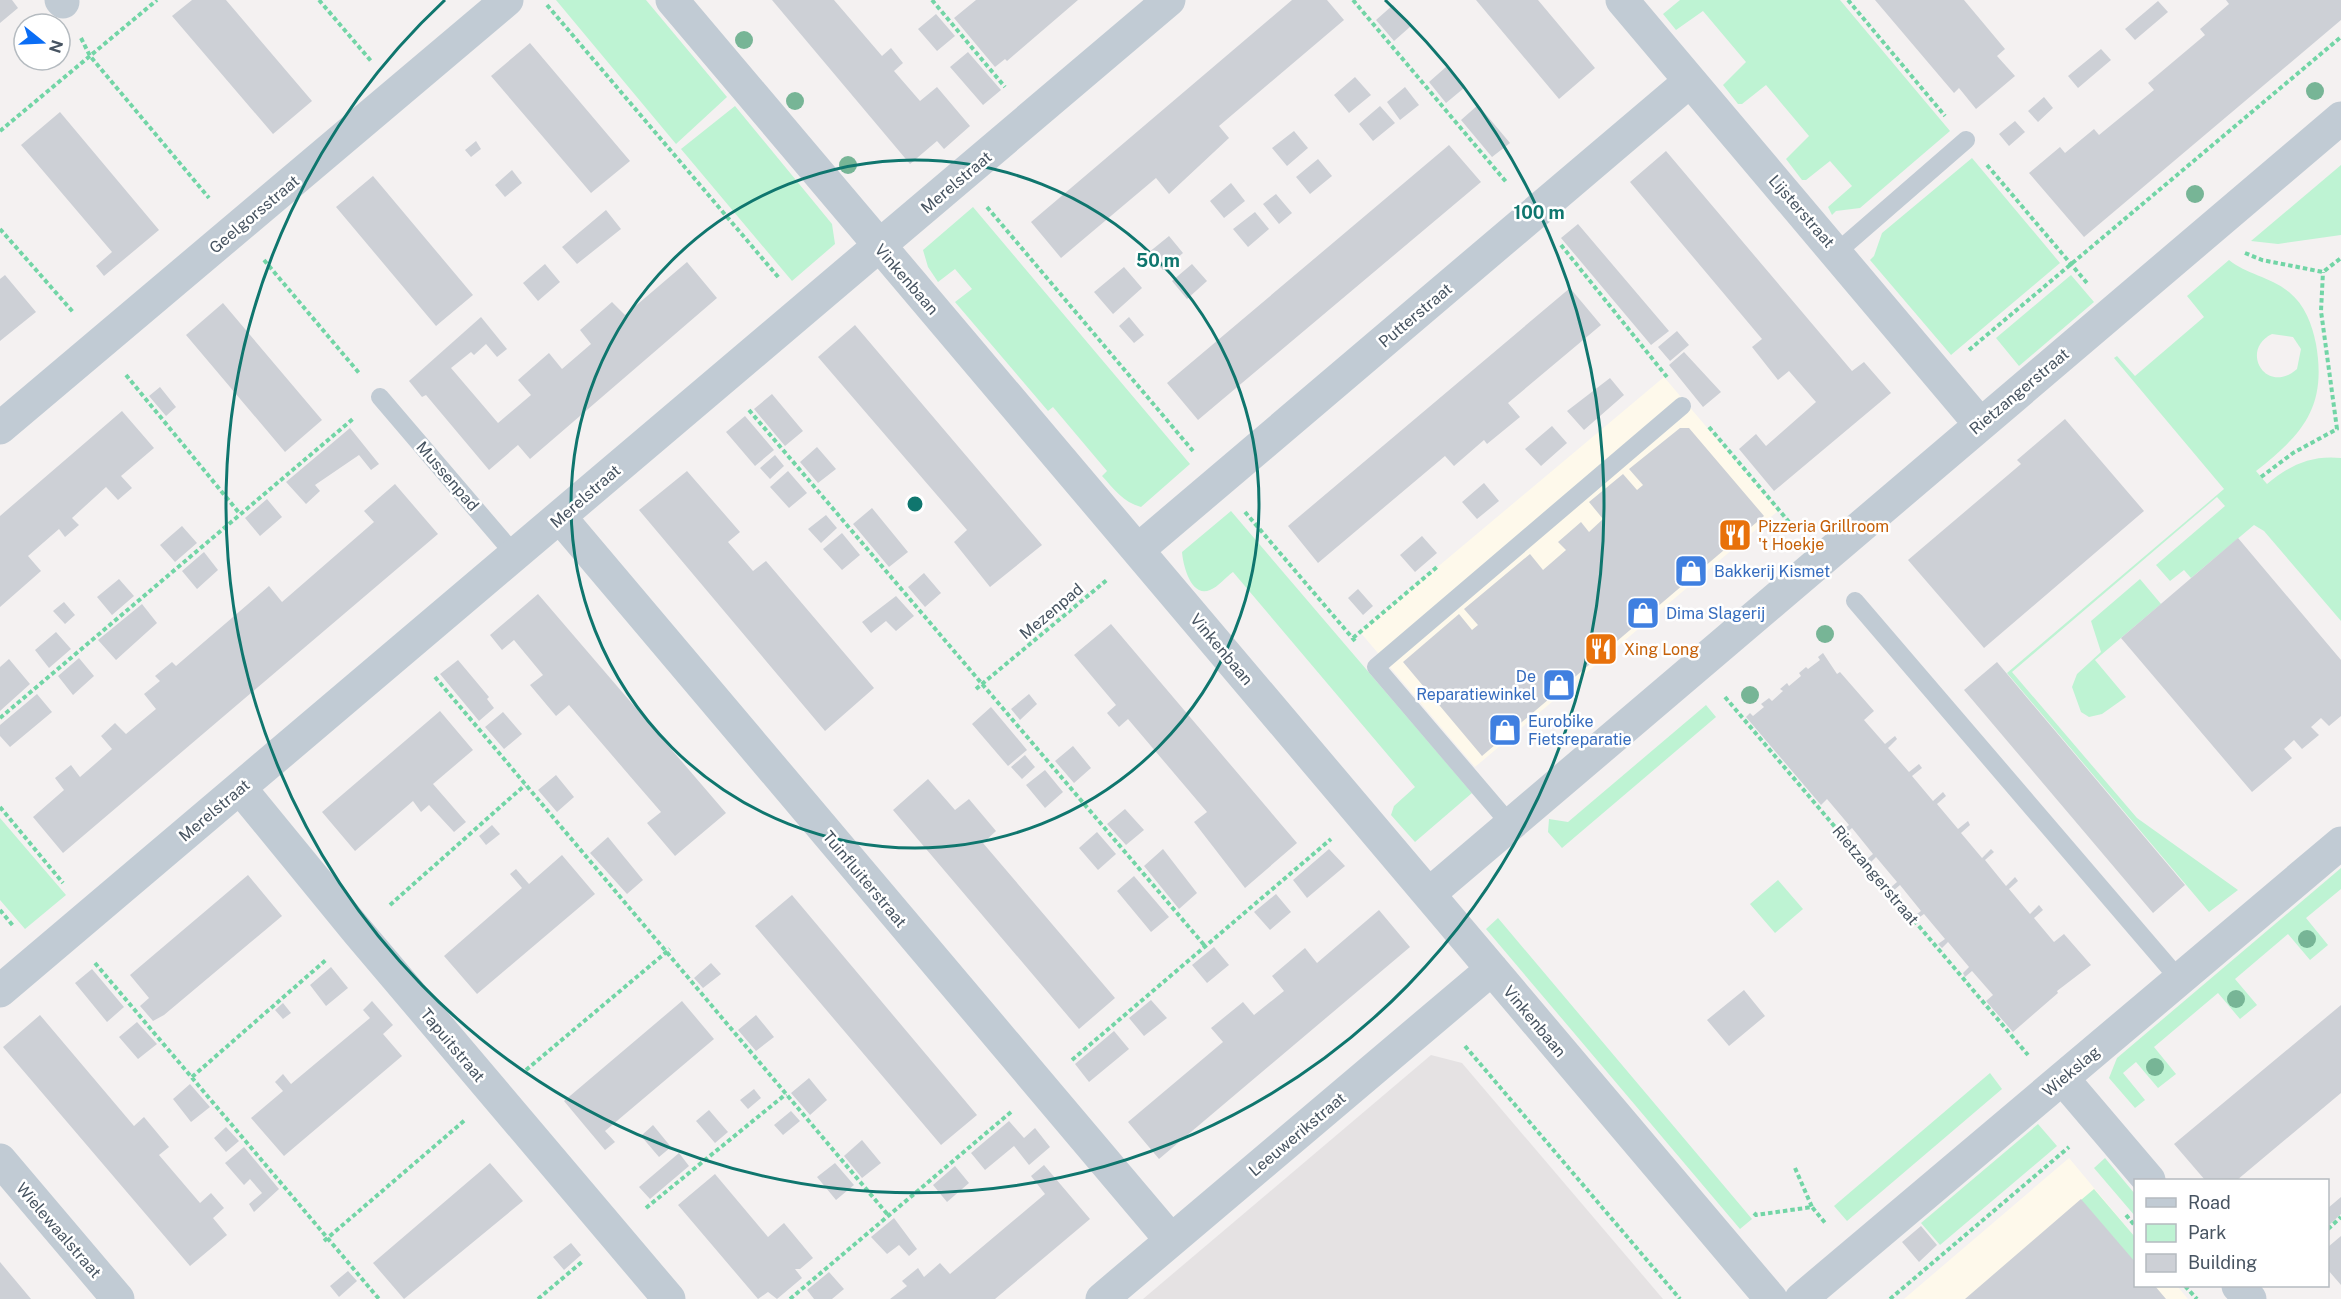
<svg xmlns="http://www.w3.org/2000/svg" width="2341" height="1299" viewBox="0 0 2341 1299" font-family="'Public Sans',sans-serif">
	<rect width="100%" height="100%" fill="#f4f1f1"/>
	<!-- commercial -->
	<path fill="#fef9eb" d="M1664 377 1778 511 1475 767 1360 632Z
		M2069 1158 2135 1237 2136 1286H2177L2188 1299H1904Z"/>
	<!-- education -->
	<path fill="#e5e2e3" d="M1431 1055 1462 1063 1663 1299H1143Z"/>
	<!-- green -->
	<path fill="#bef3d3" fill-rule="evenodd" d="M556 0H646L727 97 676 144Z
		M1680 0H1840L1950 131 1860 208 1836 211 1832 215 1828 207 1852 186 1830 161 1806 180H1802L1786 159 1809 136 1766 85 1742 104H1738L1723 85 1746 62 1703 11 1676 30 1663 14Z
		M735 106 832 224 835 244 792 281 681 149Z
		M1972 158 2060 263 1951 355 1870 260 1874 256 1882 233Z
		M2341 165V235L2278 244 2251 241Z
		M973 207 1190 464 1141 507C1123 502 1114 489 1102 476L1107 471 1053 407 1048 411 955 302 972 289 955 269 938 282 928 267 923 250Z
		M2229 260C2246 274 2271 277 2289 292 2305 305 2312 324 2316 344 2327 407 2303 434 2256 471L2267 484C2290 465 2311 455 2341 458V621L2264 531 2254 525 2191 578 2184 570 2170 581 2156 565 2225 506 2217 497 2012 672 2137 818 2238 890 2209 912 2007 673 2224 489 2114 358 2117 356 2135 376 2204 317 2187 296ZM2272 334 2293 337 2301 349 2297 369C2266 396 2239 350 2272 334Z
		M2071 275 2094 302 2019 366 1996 338Z
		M1231 511 1472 793 1415 842 1391 815 1394 806 1415 787 1233 572C1226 577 1218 587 1210 590 1191 598 1183 565 1182 552Z
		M2140 579 2161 604 2095 660 2126 697 2102 714 2089 717 2081 712 2072 687 2077 674 2101 652 2091 621Z
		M1706 705 1716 717 1562 848 1548 832 1549 819 1568 822Z
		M0 818 66 895 25 929 0 900Z
		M2341 868V889L2306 918 2328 945 2310 960 2288 934 2235 979 2257 1005 2240 1019 2218 993 2154 1047 2176 1074 2158 1088 2136 1062 2123 1073 2145 1100 2135 1108 2109 1078 2117 1058Z
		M1778 880 1803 909 1775 933 1750 904Z
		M1498 918 1752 1219 1740 1229 1486 929Z
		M1990 1073 2002 1089 1847 1221 1834 1206Z
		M2038 1124 2057 1146 1940 1245 1921 1223Z
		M2105 1158 2135 1194V1216L2094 1168Z
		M2094 1189 2135 1237V1264L2081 1200Z"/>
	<!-- building -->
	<path fill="#cdd0d6" d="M0 0H12L18 8 0 23Z
		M192 0H226L312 101 273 134 172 16Z
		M772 0H834L882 56 891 48 903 63 894 71 920 101 937 87 970 126 944 149 937 141 910 164Z
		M976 0H1078L1007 61 1005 59 995 67 954 18Z
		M1292 0H1327L1344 20 1219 126 1229 138 1169 194 1156 178 1061 258 1031 222Z
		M1476 0H1538L1595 68 1559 99Z
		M1875 0H1964L2005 49 1997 56 2015 76 1976 109 1959 88 1954 93Z
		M2226 0H2341V20L2084 237 2029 173 2060 147 2065 153 2094 129 2099 135 2154 90 2148 83 2205 35 2200 29 2229 4Z
		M2158 1 2168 12 2135 40 2125 29Z
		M1393 5 1411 26 1394 41 1376 20Z
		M936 14 955 36 937 51 918 29Z
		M530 43 630 161 591 193 491 76Z
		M2101 49 2111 60 2078 88 2068 76Z
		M968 52 1001 90 983 105 950 67Z
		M1446 67 1464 88 1446 103 1429 82Z
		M1355 77 1371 95 1349 113 1334 95Z
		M1405 87 1419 105 1400 120 1387 102Z
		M2044 97 2053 108 2038 122 2028 111Z
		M1478 105 1510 143 1492 157 1461 120Z
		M1380 106 1395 123 1373 141 1359 124Z
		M60 112 159 230 104 276 96 266 112 252 21 145Z
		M2015 121 2025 132 2009 146 1999 134Z
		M1294 131 1308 148 1287 166 1272 148Z
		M476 141 481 149 471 157 465 150Z
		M1449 145 1481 182 1198 420 1167 383Z
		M1666 151 1852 371 1864 362 1891 393 1774 491 1739 449 1756 434 1766 446 1816 402 1789 371 1778 380 1752 347 1762 339 1630 182Z
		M1318 159 1332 176 1310 194 1296 177Z
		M512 170 522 183 505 197 495 185Z
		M373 176 473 295 436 326 336 207Z
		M1231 183 1245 201 1224 218 1210 201Z
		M1276 194 1292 213 1279 224 1263 204Z
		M606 210 621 229 577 264 562 247Z
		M1255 212 1269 229 1248 247 1233 229Z
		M1578 224 1669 331 1651 345 1561 238Z
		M1169 236 1183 253 1163 270 1148 253Z
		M687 262 717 298 530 459 518 445 489 470 426 395 422 397 409 381 481 317 507 349 497 357 486 344 474 355 471 352 451 368 498 423 531 395 518 380 549 353 562 369 591 344 580 330 612 302 625 315Z
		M545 264 560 282 538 301 523 283Z
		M1192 264 1207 281 1187 299 1172 281Z
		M1124 267 1142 288 1113 314 1094 292Z
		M5 275 36 312 0 341V279Z
		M1570 288 1601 325 1508 403 1520 417 1487 444 1484 440 1454 466 1445 456 1318 563 1288 526Z
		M223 303 322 420 285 452 186 335Z
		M1129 317 1144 335 1134 343 1119 326Z
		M855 325 1042 545 990 587 954 542 967 530 818 357Z
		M1677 331 1689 345 1670 361 1658 347Z
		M1684 352 1721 392 1703 407 1669 365Z
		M1610 378 1624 395 1584 430 1567 411Z
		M160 387 176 407 166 416 149 396Z
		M772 394 803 431 785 446 754 409Z
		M122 411 154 448 121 476 132 488 118 500 106 487 72 518 79 525 65 537 59 529 28 556 41 571 0 607V516Z
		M745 416 774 450 755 466 726 432Z
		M2065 419 2144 511 1984 648 1908 560 2021 464 2017 460Z
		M1552 426 1567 443 1541 466 1525 449Z
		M350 428 379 464 371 470 359 455 315 485 320 491 306 504 286 482Z
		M1680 428H1689L1764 516 1482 756 1403 662 1459 614 1472 630 1478 625 1464 609 1530 554 1543 570 1566 550 1558 542 1581 522 1589 532 1603 519 1589 502 1623 474 1637 490 1643 485 1629 469Z
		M817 447 836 469 818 483 800 462Z
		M775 455 784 466 770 479 760 468Z
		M687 471 740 532 728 542 753 571 766 561 874 688 825 731 639 510Z
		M788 471 807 493 789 508 770 487Z
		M1484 483 1499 501 1477 519 1462 502Z
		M395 484 438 534 63 853 33 817 64 790 55 778 71 765 80 777 95 764 112 749 101 736 115 723 126 734 156 709 144 694 160 681 155 676 172 662 176 666 269 586 282 602 374 522 364 511Z
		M267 499 282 517 260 536 245 518Z
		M872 508 908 552 889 567 853 524Z
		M826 515 837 528 821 543 808 529Z
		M182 526 197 543 175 562 160 545Z
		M842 533 860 555 842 570 823 549Z
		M1422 536 1437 553 1415 572 1400 555Z
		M2238 538 2341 660V716L2329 726 2321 718 2311 727 2319 735 2302 749 2294 740 2284 749 2292 758 2252 792 2121 638Z
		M204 552 218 570 197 589 182 571Z
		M924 573 941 593 925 607 908 587Z
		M119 579 134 596 112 615 97 597Z
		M1358 589 1373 606 1363 615 1348 598Z
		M538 594 726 813 675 856 647 823 661 812 635 782 569 705 556 716 530 685 543 675 514 640 502 650 490 635Z
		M896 596 914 616 896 631 886 621 871 633 862 622Z
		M64 602 75 615 65 624 53 611Z
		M142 604 157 623 116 660 98 640Z
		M1111 624 1297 843 1245 888 1194 822 1207 812 1128 719 1119 727 1107 713 1116 705 1074 655Z
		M56 632 71 649 49 668 35 650Z
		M1823 653 1837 674 1840 672 1874 711 1864 720 1885 744 1895 736 1897 739 1888 748 1909 772 1919 764 1922 768 1912 776 1933 801 1943 792 1946 796 1937 804 1958 829 1968 821 1970 825 1961 833 1982 858 1991 849 1994 852 1985 860 2006 886 2015 877 2018 881 2009 889 2030 914 2039 905 2043 910 2034 918 2054 942 2064 934 2091 965 2057 991 2058 993 2013 1032 1986 1001 1993 995 1972 971 1965 977 1963 973 1969 967 1948 942 1942 948 1938 944 1945 939 1924 914 1917 919 1914 916 1921 911 1900 885 1893 891 1890 888 1897 882 1876 857 1870 863 1867 859 1873 854 1852 828 1845 834 1842 830 1849 825 1827 799 1821 805 1746 717 1750 713 1753 716 1764 707 1761 704 1769 698 1772 701 1783 691 1780 689 1787 683 1789 686 1801 676 1799 673 1806 667 1808 669 1820 660 1818 657Z
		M79 658 94 676 73 695 58 676Z
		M9 659 30 684 0 711V667Z
		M458 660 489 697 487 699 494 708 479 721 440 674Z
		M1997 662 2185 885 2153 913 1964 690Z
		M37 694 52 712 10 747 0 736V725Z
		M1029 694 1037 704 1020 720 1011 709Z
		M991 707 1027 750 1008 766 972 724Z
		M440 711 473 750 433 784 466 822 454 832 429 805 421 812 413 801 355 851 322 812Z
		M503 712 522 734 504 749 485 727Z
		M1073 746 1091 768 1074 783 1055 761Z
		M1025 755 1035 767 1022 779 1011 767Z
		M1045 770 1063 792 1045 808 1026 785Z
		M556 775 574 797 557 812 538 790Z
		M928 779 955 810 969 799 996 831 983 843 1115 998 1079 1029 893 810Z
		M1125 809 1144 830 1126 845 1107 824Z
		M492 825 500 834 486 845 479 836Z
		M1097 832 1116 854 1098 870 1079 848Z
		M608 837 643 880 627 894 590 853Z
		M1163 849 1197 893 1179 909 1144 866Z
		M1329 849 1345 866 1307 898 1293 880Z
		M562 855 595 894 477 994 444 956 522 888 510 874 516 869 529 884Z
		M248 875 282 916 164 1015 153 1021 140 1006 149 998 130 975Z
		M1134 876 1169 917 1151 932 1117 891Z
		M1276 894 1291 912 1270 930 1254 912Z
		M792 895 977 1115 941 1145 755 926Z
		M1379 910 1410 947 1159 1159 1128 1122 1223 1042 1211 1028 1243 1002 1254 1015 1284 991 1272 976 1305 948 1317 963Z
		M1214 947 1229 965 1207 983 1192 965Z
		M711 963 721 974 703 988 694 978Z
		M331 967 348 988 326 1006 310 985Z
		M92 969 124 1007 107 1022 75 983Z
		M1744 990 1765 1016 1729 1046 1707 1020Z
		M1151 1000 1167 1018 1144 1036 1129 1018Z
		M372 1001 393 1025 383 1034 402 1056 284 1156 251 1118 283 1091 275 1082 283 1074 291 1084 370 1018 363 1010Z
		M682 1001 714 1039 605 1131 615 1142 605 1150 564 1101Z
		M283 1003 291 1013 283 1019 275 1010Z
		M2341 1005V1093L2237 1180H2205L2174 1144Z
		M40 1015 134 1126 144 1117 169 1147 159 1155 200 1203 211 1193 224 1208 213 1218 227 1235 190 1266 3 1047Z
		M756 1015 774 1037 756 1051 738 1030Z
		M137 1022 157 1044 138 1059 119 1037Z
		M1114 1031 1129 1049 1089 1082 1075 1064Z
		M809 1078 827 1100 810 1115 791 1093Z
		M190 1084 210 1107 191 1122 173 1099Z
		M754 1089 761 1098 748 1109 740 1100Z
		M709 1110 728 1132 715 1143 696 1121Z
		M791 1111 800 1121 783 1135 774 1125Z
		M1009 1121 1024 1138 1035 1128 1050 1147 1029 1165 1014 1146 985 1170 971 1153Z
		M653 1125 671 1147 659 1157 641 1136Z
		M226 1127 239 1141 226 1152 214 1138Z
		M862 1140 881 1163 862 1178 844 1156Z
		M244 1147 279 1189 254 1212 249 1204 262 1193 250 1179 244 1185 225 1163Z
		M679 1153 689 1166 650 1199 639 1187Z
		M490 1163 523 1201 404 1299 373 1263Z
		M835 1163 854 1185 836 1200 817 1177Z
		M1044 1165 1090 1219 995 1299H890L907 1286 902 1281 918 1268 924 1277 940 1263 950 1274 1045 1194 1031 1176Z
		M955 1166 969 1183 947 1202 933 1185Z
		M715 1174 768 1237 784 1223 813 1258 800 1269H795L802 1278 777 1299 768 1292 758 1299 678 1205Z
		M2341 1197V1214L2328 1226V1208Z
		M2081 1199 2136 1263V1286H2155L2166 1299H1965Z
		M894 1218 917 1249 909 1256 899 1245 887 1254 871 1237Z
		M1921 1226 1937 1245 1919 1262 1902 1242Z
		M2341 1236V1285L2328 1270V1247Z
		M571 1243 581 1255 564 1270 553 1257Z
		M0 1262 31 1299H0Z
		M348 1271 357 1281 339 1297 330 1286Z
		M829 1272 844 1289 832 1299H814L807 1290Z"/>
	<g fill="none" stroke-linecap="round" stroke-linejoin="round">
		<!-- path -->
		<path stroke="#72d5a6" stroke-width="4" stroke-dasharray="4.5 3" stroke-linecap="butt" d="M319 0 371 61
			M932 0 1005 87
			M1353 0 1507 183
			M1848 0 1945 116
			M547 5 779 278
			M81 38 90 56 209 198
			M0 131 157 0
			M1987 165 2087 283
			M987 207 1193 451
			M0 229 73 312
			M1561 245 1667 377
			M2245 253 2262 260 2323 272 2341 258
			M264 260 359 373
			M1969 350 2341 37
			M126 375 240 514
			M749 410 1205 946
			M1709 427 1795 529
			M2261 477 2293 453 2337 429 2321 311 2323 272
			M1245 512 1355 641
			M1353 638 1437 567
			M435 677 888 1215
			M976 689 1108 579
			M1725 697 2028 1055
			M0 718 354 418
			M0 807 63 883
			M390 905 525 785
			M0 910 14 927
			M95 963 379 1299
			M1465 1046 1680 1299
			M1072 1060 1331 839
			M526 1070 670 949
			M192 1077 327 959
			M1795 1168 1812 1207
			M646 1208 786 1094
			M1754 1213 1756 1215 1812 1207 1826 1224
			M2126 1215 2136 1227
			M2328 1229 2341 1217
			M324 1241 465 1120
			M2185 1286 2197 1299
			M538 1299 583 1261
			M790 1299 1011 1112
			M1890 1299 2069 1147"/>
		<!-- lane -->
		<path stroke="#c1cbd4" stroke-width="18" d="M1837 252 1966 140
			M380 397 515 555
			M1855 601 2179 979
			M1510 824 1376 667 1682 406"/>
		<!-- street -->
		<path stroke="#c1cbd4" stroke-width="33" d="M61 0 63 2
			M672 0 1771 1299
			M1622 0 1980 424
			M0 428 507 0
			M560 517 1171 1240
			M1139 549 1690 81
			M240 788 358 932 669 1299
			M1429 894 2341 118
			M0 991 1169 0
			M2063 1079 2149 1180
			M0 1160 118 1299
			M2238 1286 2250 1299
			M1102 1299 1492 969
			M1801 1299 2341 843"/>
	</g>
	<!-- trees -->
	<g fill="#77b596">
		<circle cx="744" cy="40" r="9"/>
		<circle cx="2315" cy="91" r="9"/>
		<circle cx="795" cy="101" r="9"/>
		<circle cx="848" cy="165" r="9"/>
		<circle cx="2195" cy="194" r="9"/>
		<circle cx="1825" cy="634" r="9"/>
		<circle cx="1750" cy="695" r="9"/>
		<circle cx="2307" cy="939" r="9"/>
		<circle cx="2236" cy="999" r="9"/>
		<circle cx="2155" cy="1067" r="9"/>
	</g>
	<!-- distance rings -->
	<g fill="none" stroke="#0f766e" stroke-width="3">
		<circle cx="915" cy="504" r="344"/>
		<path d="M1385 0A689 689 0 1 1 445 0"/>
	</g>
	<!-- icons -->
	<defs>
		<g id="restaurant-square" transform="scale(1.725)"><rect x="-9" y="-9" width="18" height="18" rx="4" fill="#e8710a" stroke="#fff"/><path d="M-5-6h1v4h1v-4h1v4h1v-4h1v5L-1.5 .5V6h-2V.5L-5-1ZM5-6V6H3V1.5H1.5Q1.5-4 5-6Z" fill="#fff"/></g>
		<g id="shop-square" transform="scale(1.725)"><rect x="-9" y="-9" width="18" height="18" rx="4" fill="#3f7fe0" stroke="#fff"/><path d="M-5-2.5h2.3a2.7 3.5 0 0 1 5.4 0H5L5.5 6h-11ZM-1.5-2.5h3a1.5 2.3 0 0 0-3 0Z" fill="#fff"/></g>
	</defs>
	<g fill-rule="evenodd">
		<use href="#restaurant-square" x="1735" y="535"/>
		<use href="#shop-square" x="1691" y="571"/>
		<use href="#shop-square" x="1643" y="613"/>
		<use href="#restaurant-square" x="1601" y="649"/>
		<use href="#shop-square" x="1559" y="685"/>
		<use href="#shop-square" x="1505" y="730"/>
	</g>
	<g text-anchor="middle" stroke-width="5" stroke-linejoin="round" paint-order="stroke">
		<!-- street labels -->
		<g font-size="16" fill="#475461" stroke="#fff">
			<text transform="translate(956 182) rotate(-40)" y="6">Merelstraat</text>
			<text transform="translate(1802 211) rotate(49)" y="6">Lijsterstraat</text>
			<text transform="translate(254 214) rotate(-40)" y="6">Geelgorsstraat</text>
			<text transform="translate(907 279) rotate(49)" y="6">Vinkenbaan</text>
			<text transform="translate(1415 315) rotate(-40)" y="6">Putterstraat</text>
			<text transform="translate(2019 391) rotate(-40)" y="6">Rietzangerstraat</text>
			<text transform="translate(448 476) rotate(49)" y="6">Mussenpad</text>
			<text transform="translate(585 496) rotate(-41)" y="6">Merelstraat</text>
			<text transform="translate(1051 611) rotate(-40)" y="6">Mezenpad</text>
			<text transform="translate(1222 649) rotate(50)" y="6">Vinkenbaan</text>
			<text transform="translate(214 810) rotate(-40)" y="6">Merelstraat</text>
			<text transform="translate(1876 875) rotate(50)" y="6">Rietzangerstraat</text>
			<text transform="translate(865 879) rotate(50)" y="6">Tuinfluiterstraat</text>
			<text transform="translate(1535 1021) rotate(50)" y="6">Vinkenbaan</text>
			<text transform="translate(453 1045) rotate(50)" y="6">Tapuitstraat</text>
			<text transform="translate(2071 1071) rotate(-40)" y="6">Wiekslag</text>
			<text transform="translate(1297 1134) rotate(-40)" y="6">Leeuwerikstraat</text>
			<text transform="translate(59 1230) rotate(49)" y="6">Wielewaalstraat</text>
		</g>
		<!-- food labels -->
		<g font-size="16" fill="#c56008" stroke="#fff" text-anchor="start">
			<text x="1758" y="532">Pizzeria Grillroom<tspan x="1758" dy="18">'t Hoekje</tspan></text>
			<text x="1624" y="655">Xing Long</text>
		</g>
		<!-- shop labels -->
		<g font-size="16" fill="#366cbe" stroke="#fff" text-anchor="start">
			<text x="1714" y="577">Bakkerij Kismet</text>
			<text x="1666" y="619">Dima Slagerij</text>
			<text x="1536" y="682" text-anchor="end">De<tspan x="1536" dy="18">Reparatiewinkel</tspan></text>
			<text x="1528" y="727">Eurobike<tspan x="1528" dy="18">Fietsreparatie</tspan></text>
		</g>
	</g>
	<circle cx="915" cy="504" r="9" fill="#0f766e" stroke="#fff" stroke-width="3"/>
	<g font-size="18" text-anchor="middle" font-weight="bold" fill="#0f766e" stroke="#fff" stroke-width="5" stroke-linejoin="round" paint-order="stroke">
		<text x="1539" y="219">100 m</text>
		<text x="1158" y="267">50 m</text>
	</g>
	<!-- legend -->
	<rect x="2134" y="1179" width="195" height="108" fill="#ffffff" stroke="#b5bbc0" stroke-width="1.5"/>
	<rect x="2146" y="1198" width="30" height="9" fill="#c1cbd4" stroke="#b5bbc0" stroke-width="1.5"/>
	<text x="2188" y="1209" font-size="18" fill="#475461">Road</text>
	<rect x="2146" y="1224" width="30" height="18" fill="#bef3d3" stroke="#b5bbc0" stroke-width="1.5"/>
	<text x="2188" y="1239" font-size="18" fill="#475461">Park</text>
	<rect x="2146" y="1254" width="30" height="18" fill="#cdd0d6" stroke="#b5bbc0" stroke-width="1.5"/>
	<text x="2188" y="1269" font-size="18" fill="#475461">Building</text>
	<!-- north arrow -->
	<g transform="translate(42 42) rotate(108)"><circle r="28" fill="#ffffff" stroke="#b5bbc0" stroke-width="1.5"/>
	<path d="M0-4.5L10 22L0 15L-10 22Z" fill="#0a6df5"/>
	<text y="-9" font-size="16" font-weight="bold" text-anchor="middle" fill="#475461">N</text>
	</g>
</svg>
